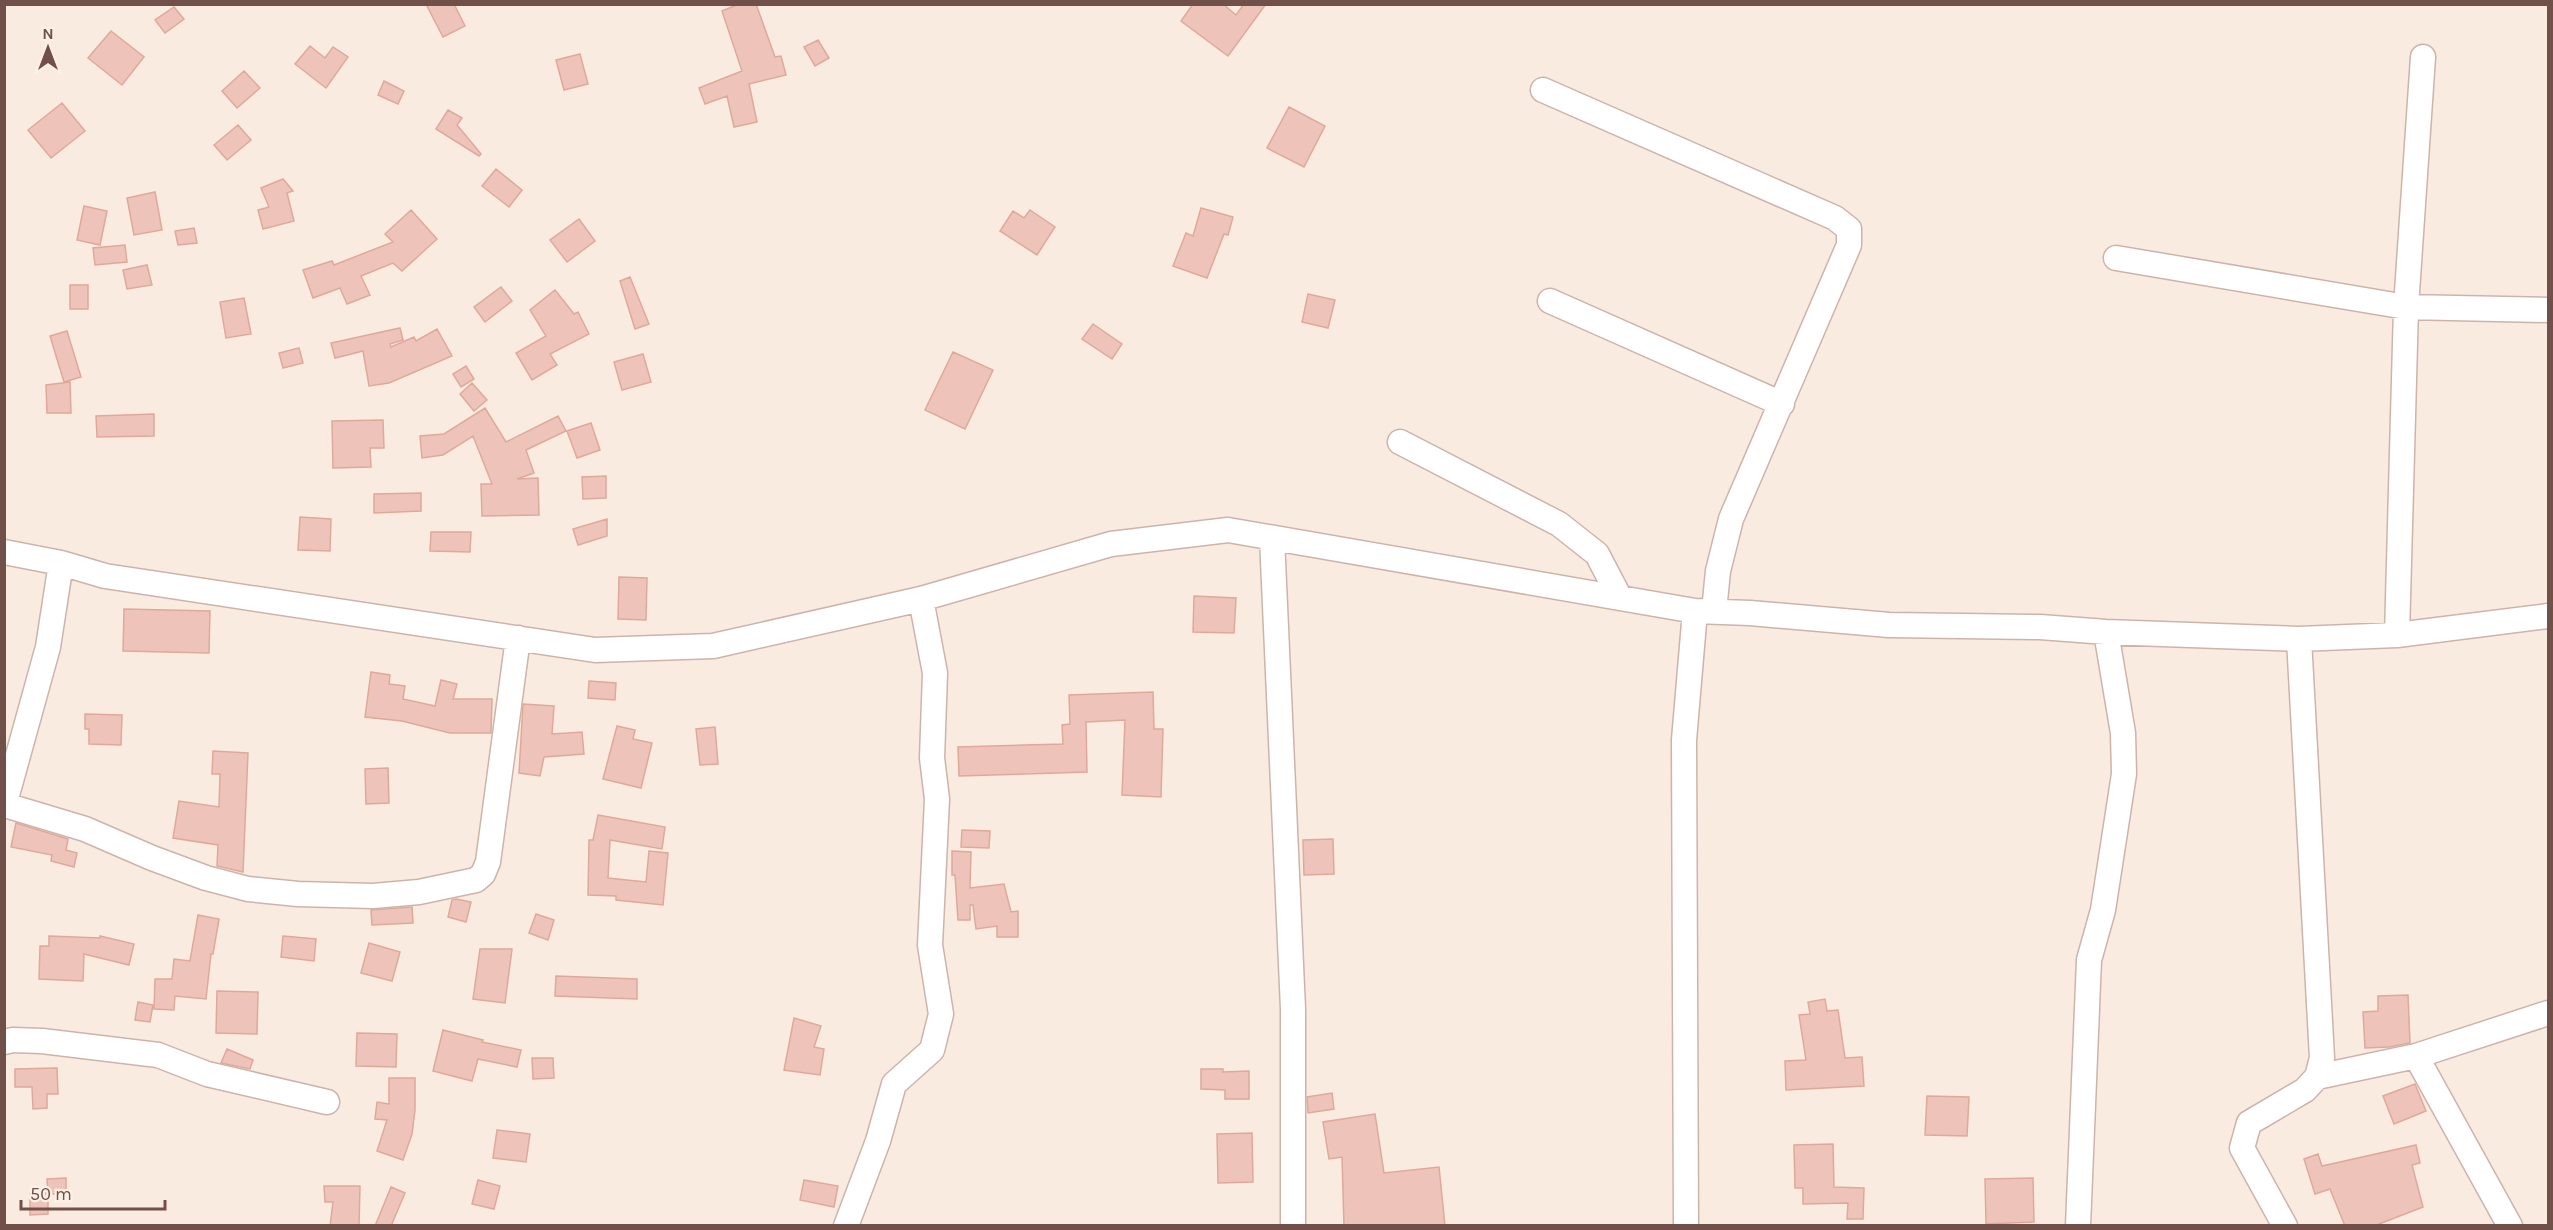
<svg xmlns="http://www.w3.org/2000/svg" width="2553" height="1230" viewBox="0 0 2553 1230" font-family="Karla,sans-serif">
	<rect width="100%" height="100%" fill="#faebe0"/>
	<!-- building -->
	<path fill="#eec4ba" stroke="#e0a89b" stroke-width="1.5" d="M426 4H454L465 26 443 37Z
		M739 4H756L775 57 781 56 786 75 749 84 757 122 734 127 727 96 705 104 699 88 742 71 722 11Z
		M1193 4H1223L1236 15 1244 4H1266L1228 56 1181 21Z
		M174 7 184 19 165 33 155 20Z
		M111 31 144 57 122 85 88 58Z
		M818 40 829 58 815 66 804 47Z
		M310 46 325 58 333 47 348 57 326 88 295 64Z
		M580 54 588 84 564 90 556 60Z
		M244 71 260 88 237 108 222 91Z
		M384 81 404 91 398 104 378 95Z
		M62 103 85 131 51 158 28 130Z
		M1289 107 1325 126 1304 167 1267 148Z
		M448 110 462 118 457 125 481 154 479 156 436 129Z
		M238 125 251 140 227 160 214 145Z
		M496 169 522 190 509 207 482 186Z
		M283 179 293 191 287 193 294 221 263 229 258 210 269 207 261 188Z
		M155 192 162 230 134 235 127 198Z
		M84 206 107 211 100 245 77 240Z
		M1201 208 1233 217 1228 235 1224 234 1207 278 1173 266 1186 233 1193 236Z
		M411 210 437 239 402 271 393 263 361 276 370 295 347 304 340 288 313 298 303 270 332 261 334 265 393 242 385 234Z
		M1030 210 1055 227 1037 255 1000 231 1013 211 1024 218Z
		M579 219 595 241 567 262 550 240Z
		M194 228 197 243 178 245 175 231Z
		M125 245 127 262 95 265 93 248Z
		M147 265 152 285 127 289 123 270Z
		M630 277 649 324 635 329 620 281Z
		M70 285H88V309H70Z
		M501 287 512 301 485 322 474 307Z
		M555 290 574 314 578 312 589 334 550 354 557 365 532 380 516 353 546 336 530 310Z
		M1308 294 1335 300 1328 328 1302 322Z
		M244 298 251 334 226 338 220 302Z
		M1093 324 1122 344 1112 359 1082 339Z
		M400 328 403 340 390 344 391 347 414 337 416 341 437 329 452 356 389 383 369 386 363 351 335 358 331 343Z
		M67 331 81 377 64 382 50 336Z
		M299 348 303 363 283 368 279 353Z
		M953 352 993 370 965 429 925 410Z
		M643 354 651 382 622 390 614 362Z
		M466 366 474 379 461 387 453 374Z
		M70 382 71 413H47L46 385Z
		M472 383 487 400 474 411 460 394Z
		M485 408 506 442 558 416 566 431 526 450 534 473 517 479 538 478 539 515 482 516 481 484H492L473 436 443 455 422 458 420 436 444 434Z
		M154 414V436L97 437 96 416Z
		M383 420 384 448H370L371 467 333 468 332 421Z
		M591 423 600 450 577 458 567 431Z
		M606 476V498L583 499 582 477Z
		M421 493V511L374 513V494Z
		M300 517 331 519 330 551 298 550Z
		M607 519V536L578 545 573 529Z
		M431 532H471L470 552 430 551Z
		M619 577 647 578 646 620 618 619Z
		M1194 596 1236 598 1234 633 1193 632Z
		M124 609 210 611 209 653 123 651Z
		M371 672 390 675 389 684 405 686 403 699 435 706 441 680 457 684 453 699H492L491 733H450L402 721 365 717Z
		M589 681 616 683 615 700 588 698Z
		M1153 692 1154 729H1163L1161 797 1122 795 1125 720 1086 722 1087 772 959 776 958 747 1063 744 1062 725 1070 724 1069 695Z
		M523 704 554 706 552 734 582 732 584 754 544 757 540 776 519 773Z
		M85 714 122 715 121 745 89 744V729H85Z
		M617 726 635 730 633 739 652 743 641 788 603 779Z
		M715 727 718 764 700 765 696 729Z
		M213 751 248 753 243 872 217 866 218 845 173 838 179 801 219 807 220 774H212Z
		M388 768 389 803 366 804 365 769Z
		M598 815 665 827 662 849 610 840 608 878 646 882 649 851 668 853 663 905 616 900V896L588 895 589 840H593Z
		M16 823 68 839 66 850 77 853 74 867 51 861 52 855 11 847Z
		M962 830 990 831 989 848 961 847Z
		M1333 839 1334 874 1304 875 1303 840Z
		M952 851 971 852 970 888 1004 884 1011 912 1018 911V937H997V926L976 929 973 905H970V920H958L955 875H952Z
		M456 899 471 902 466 922 448 917 452 900Z
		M412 907 413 923 372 925 371 910Z
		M536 914 554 920 548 940 529 933Z
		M198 915 219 919 213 954H211L206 999 175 996 174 1010 154 1009 155 979H172L174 959 190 961Z
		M49 936 100 938V936L134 944 129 965 84 954 83 981 39 979 40 946H49Z
		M283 936 316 939 314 961 281 957Z
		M369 943 400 952 392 981 361 973Z
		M480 949H512L505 1003 473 999Z
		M556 976 637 979V999L555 996Z
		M217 991 258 992 257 1034 216 1033Z
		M2408 995 2410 1043 2389 1047 2365 1048 2363 1012 2378 1011V996Z
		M1825 999 1827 1011 1838 1010 1845 1058 1862 1057 1864 1086 1786 1090 1785 1061 1806 1060 1799 1015 1810 1014 1808 1002Z
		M138 1002 153 1005 150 1022 135 1020Z
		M794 1018 821 1026 814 1047 824 1049 820 1075 784 1070Z
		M443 1030 483 1040 482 1042 521 1050 517 1067 478 1059 472 1081 433 1071Z
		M357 1033 397 1034 396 1067 356 1066Z
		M227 1049 253 1060 250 1069 221 1063Z
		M532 1058H553L554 1078 533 1079Z
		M57 1068 58 1094H47V1108L33 1109 32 1087H15V1069Z
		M1201 1069H1223V1072L1249 1071V1099H1225V1090L1201 1089Z
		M389 1078H415V1110L412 1134 403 1160 377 1151 387 1120 375 1119 377 1102 389 1104Z
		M2415 1084 2426 1111 2394 1124 2383 1096Z
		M1332 1093 1334 1109 1308 1113 1307 1097Z
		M1927 1096 1969 1097 1967 1136 1925 1135Z
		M1375 1114 1384 1173 1439 1167 1445 1226H1344L1342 1157 1329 1159 1323 1122Z
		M497 1130 530 1134 526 1162 493 1158Z
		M1252 1133 1253 1182 1218 1183 1217 1134Z
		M1833 1144 1834 1187 1864 1188 1863 1219H1847L1848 1203 1803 1204V1188H1795L1794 1145Z
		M2416 1145 2420 1163 2412 1165 2423 1207 2374 1226H2345L2330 1189 2315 1194 2304 1159 2318 1154 2322 1166Z
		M66 1178V1194H48L47 1179Z
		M2033 1178 2034 1222 1986 1224 1985 1179Z
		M478 1180 500 1186 494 1209 472 1204Z
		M804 1180 838 1186 834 1207 800 1200Z
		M324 1186H360L359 1226H330L333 1202H325Z
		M391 1187 405 1193 391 1226H375Z
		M30 1193H48V1214L30 1215Z"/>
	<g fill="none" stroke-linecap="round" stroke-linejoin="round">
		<!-- minor casing -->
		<g stroke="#cdb4ab" stroke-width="27">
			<path id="minor" d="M1543 90 1835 218 1849 229V245L1731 519 1718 571 1714 611
				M2116 258 2406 307 2548 310
				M1550 301 1782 404
				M1400 442 1559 524 1597 554 1620 598
				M1272 538 1293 1009V1226
				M4 552 61 563
				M2397 635 2406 307 2423 57
				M5 805 85 829 152 858 206 878 248 889 298 894 373 896 419 892 476 880 483 874 488 862 518 638
				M4 806 48 647 61 563 105 576 595 650 713 646 921 599 1111 544 1228 530 1695 611 1750 613 1889 625 2040 627 2106 632 2299 639 2397 635 2548 616
				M4 1042 13 1040 42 1041 158 1055 207 1074 327 1102
				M2416 1056 2510 1226
				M2317 1077 2416 1056 2548 1013
				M846 1226 878 1141 894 1084 932 1050 941 1014 930 945 937 799 932 758 935 673 921 599
				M1686 1226 1684 740 1695 611
				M2078 1226 2089 960 2103 910 2124 774 2123 733 2106 632
				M2285 1226 2242 1148 2249 1123 2305 1090 2317 1077 2322 1058 2299 639"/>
		</g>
		<!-- minor -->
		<use href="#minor" stroke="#fff" stroke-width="24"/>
	</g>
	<!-- border -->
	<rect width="2553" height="1230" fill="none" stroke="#705049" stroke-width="12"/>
	<!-- north arrow -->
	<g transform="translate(48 48)" stroke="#fef0e6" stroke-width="4.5" paint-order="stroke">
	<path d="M0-4.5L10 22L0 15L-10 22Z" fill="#705049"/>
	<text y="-9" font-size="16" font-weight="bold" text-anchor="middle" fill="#705049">N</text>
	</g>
	<!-- scale -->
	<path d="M21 1200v9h144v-9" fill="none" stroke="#705049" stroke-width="3"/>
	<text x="30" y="1200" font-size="18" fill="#705049" stroke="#fef0e6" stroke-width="4.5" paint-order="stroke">50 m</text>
</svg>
